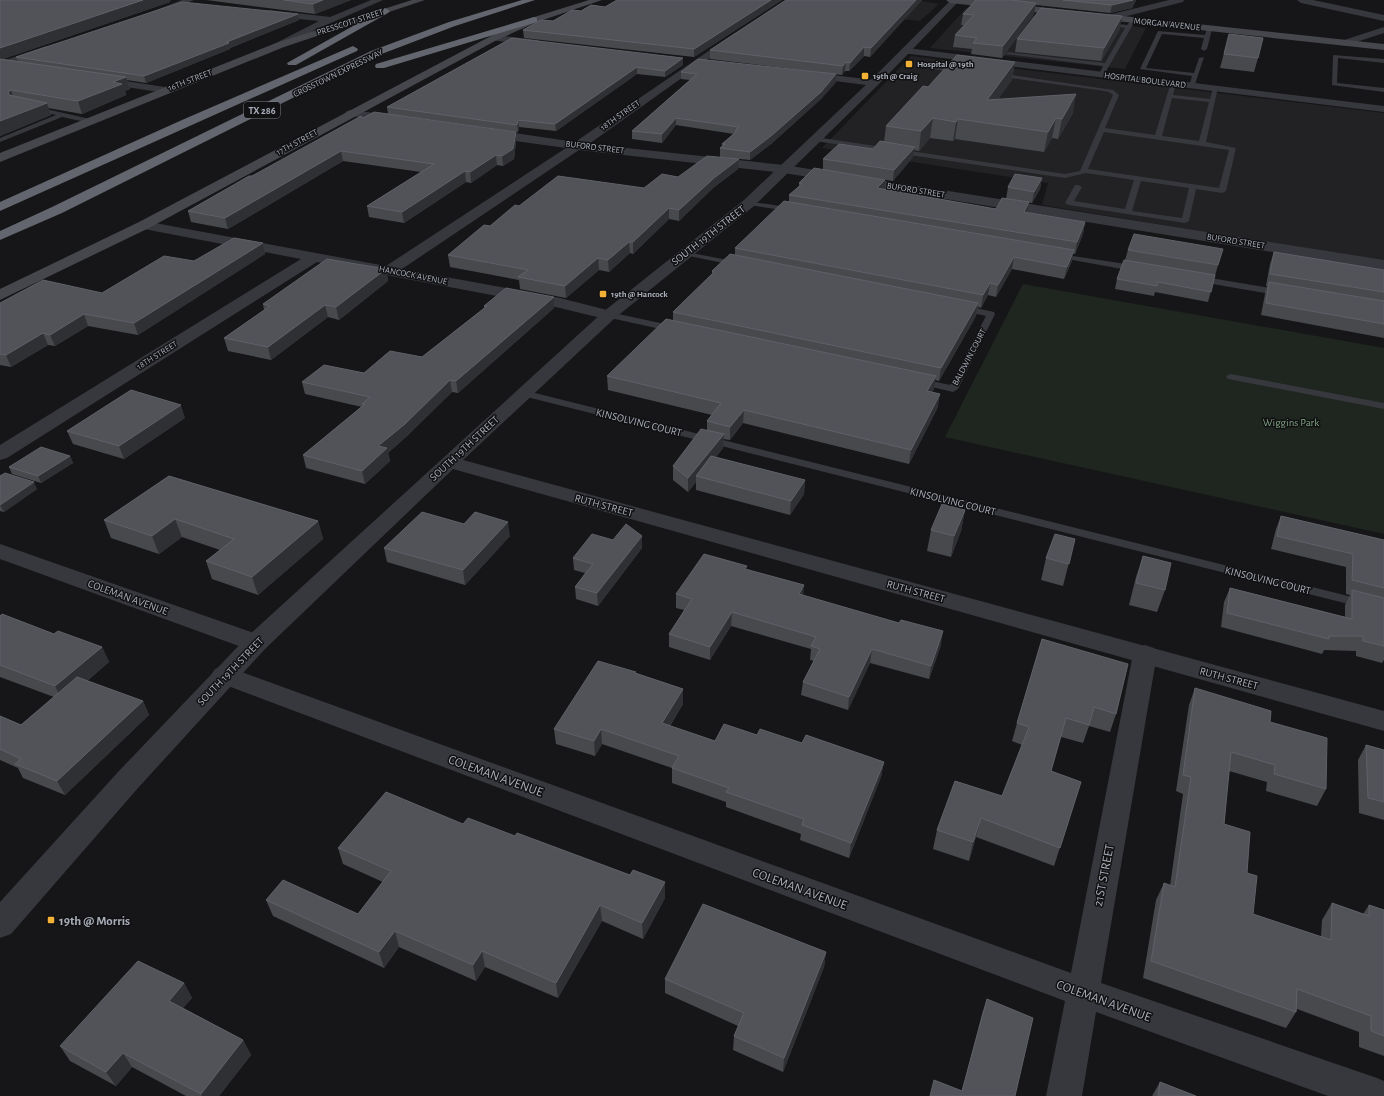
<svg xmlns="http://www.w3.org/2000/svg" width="1384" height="1096" viewBox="0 0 1384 1096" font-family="'Alegreya Sans',sans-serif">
	<rect width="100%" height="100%" fill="#161618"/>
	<!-- built -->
	<path fill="#222225" d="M810 0H917L939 4 920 21 797 9Z
		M966 8 1146 28 1125 69 930 48Z
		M911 56 1384 113V261L1042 205 1048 183 822 148Z"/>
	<!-- green -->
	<path fill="#1e261f" d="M1023 284 1384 348V534L945 437Z"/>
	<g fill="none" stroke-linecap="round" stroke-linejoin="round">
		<!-- service -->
		<path fill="#37383d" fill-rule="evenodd" d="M1132 19 1135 21 1105 73 1100 72 1103 66 1005 54 1008 52 1105 63 1125 28 1100 24 1103 22 1127 25Z
			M1207 28 1212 29 1207 49 1204 51 1201 49 1204 38 1162 34 1146 68 1194 73 1199 58 1204 57 1195 84 1190 83 1192 76 1140 69 1158 31 1205 35Z
			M1333 55 1384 59V63L1338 58 1337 83 1384 88V92L1332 85Z
			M935 66 961 69 964 71 961 73 933 69Z
			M998 73 1113 90 1119 95 1105 128 1155 135 1171 82 1176 83 1173 95 1210 99 1213 88 1218 87 1206 142 1236 148 1226 191 1222 193 1196 189 1189 221 1185 223 1069 205 1065 203 1075 185H1078L1082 187 1074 201 1125 209 1134 180 1086 173 1065 178 815 141 812 139 815 137 1065 174 1080 171 1113 95 1109 92 1098 90 996 76ZM1172 98 1209 102 1199 141 1162 136ZM1104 132 1229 150 1219 188 1088 169ZM1141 181 1189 188 1182 218 1132 211Z
			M33 106 90 119 93 121 90 123 62 117 0 142V138L56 115 31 109 30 108Z
			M746 201 794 208 798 210 794 212 749 205H746Z
			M681 251 738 262 742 264 738 266 684 255H681Z
			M1053 253 1139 266 1143 269 1139 272 1056 257H1053Z
			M1198 276 1283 290 1287 293 1283 296 1195 281V277Z
			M962 305 994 312 995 314 958 389 953 392 915 383 913 381 915 379 918 378 950 385 986 316 959 310V306Z
			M609 312 674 326 679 329 674 332 606 317 605 315Z
			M1231 374 1384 403V409L1228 379 1226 377 1228 375Z
			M523 390 1384 605V613L519 395 518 393Z"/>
		<!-- minor -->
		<path fill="#37383d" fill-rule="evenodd" d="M182 0H194L159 14 156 15 151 12Z
			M371 0H383L315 30 280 48 276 47 275 45 276 43 319 21 269 16 264 13 269 10 330 17Z
			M1169 0H1184L1183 2 1107 21 1102 18 1104 16Z
			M1297 0H1313L1384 15V21L1301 3Z
			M1384 27V33L1344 46 1339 43 1341 41Z
			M735 33 738 34 740 36 738 38 589 144 784 165 1384 260V270L784 173 579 150 402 269 560 298 615 312 617 315 615 318 609 320 560 308 317 262 7 458 0 460V445L301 259 144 229 139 228 137 225 139 222 144 221 386 266 566 148 487 137 483 136 481 133 483 130 487 129 575 142Z
			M494 35 538 40 543 43 538 46 491 40 489 38Z
			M46 46 50 47 51 49 50 51 0 68V62Z
			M906 48 1384 106V112L902 53 901 51 902 49Z
			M807 72 874 80 879 83 874 86 803 77 802 75 803 73Z
			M351 110 397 116 403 120 397 124 347 115 345 113 347 111Z
			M0 544 265 637 268 643 265 649 256 651 247 649 0 559Z
			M1145 645 1154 648 1157 654 1101 983 1377 1078 1384 1081V1096H1328L1096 1012 1082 1096H1046L1065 1001 215 681 211 675 215 669 224 666 233 669 1071 973 1133 654 1136 648Z"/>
		<!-- tertiary -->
		<path fill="#37383d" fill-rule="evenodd" d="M951 0H960L878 85 754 206 615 318 463 460 1384 711V731L453 469 265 649 138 788 11 934 0 938V902L118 772 247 637 603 312 744 200 870 81Z
			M98 77 165 87 171 90 165 93 94 82 93 80Z"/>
		<!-- secondary -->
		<path fill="#45474d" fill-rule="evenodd" d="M412 0H425L284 47 0 162V153L276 43Z
			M589 0H602L537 22 497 40 149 228 0 300V289L139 222 491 36 531 18Z
			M946 0H975L1384 44V50L950 3Z"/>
		<!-- motorway -->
		<path fill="#63666e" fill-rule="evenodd" d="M522 0H535L455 26 379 55 62 213 0 240V231L52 207 371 51 449 22Z
			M385 8 390 11 388 13 296 65H288L287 63Z
			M534 17 537 18V22L384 68H376L375 66 376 64Z
			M353 46 358 49 357 51 0 211V202L182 120Z"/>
	</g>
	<!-- wall -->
	<path fill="#47494d" d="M0 0 170 2 3 59 18 61 16 57 298 14 299 20 230 48V49L146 83 127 80 130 89 125 91 126 95 82 114 48 108 51 115 0 136Z
		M206 0H351L315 14Z
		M617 0H782L694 57 524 38 523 30 553 21 581 11 605 7Z
		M786 0H922L870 57 864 56 849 71H845L842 75 710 59V50Z
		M976 0H1136L1132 8 1110 13 1036 5 1034 14 1002 58 971 54 972 49 953 47 955 35 964 25H961L963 14Z
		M1120 29 1101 61 1015 52 1017 39Z
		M1229 34 1258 58 1254 72 1220 68Z
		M512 38 683 65 665 77 637 74 556 131 519 127 518 132 397 115 516 142 514 159 503 166 497 165 471 183 466 182 404 223 369 217 367 206 421 172 343 161 228 229 191 222 188 211 252 176 363 118 388 114 387 107Z
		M1015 62 1012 80 998 99 1073 113 1058 139 1052 138 1044 152 955 139 953 141 930 138 919 151 914 150 913 157 893 181 823 170V159L873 149 884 142 886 126 928 87Z
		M681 72 836 74V82L821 99 771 144 750 160 720 157V148L722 147V144L734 134 676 125 662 143 632 139V131L690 80 681 79Z
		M739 159 738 169 713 188 679 221 669 219 633 254 630 253 609 272 599 270 566 298 520 289 519 280 450 267 448 255 490 226 644 188Z
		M1042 178 1040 189 1032 203 1006 199 1008 187Z
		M799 183 884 190 996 209 1085 222 1083 234 1075 254H1073L1072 261 1064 279 1012 269 996 297 988 295 981 308 978 307 976 316 939 381 935 380 934 389 932 392 938 407 909 464 743 423 730 440 723 439V448L716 457 805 480 804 494 790 515 696 490V482L688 492 673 480V466L707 430V421L712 415 608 390 607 376 673 321V312L712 274V271L735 255V248L789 202V195L799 186Z
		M263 243 265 254 138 335 88 326 55 346 48 345 11 367 0 365V303L102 293 194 261Z
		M1128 250 1218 265 1208 302 1155 292 1154 296 1115 289 1117 279 1125 260Z
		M1274 252 1384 270V338L1261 315 1265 294 1267 286H1266L1270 264Z
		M386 269 388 281 339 320 328 317 271 360 228 351 224 338 264 310 263 304Z
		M554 297V308L458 393 452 392 407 436 388 453 390 461 365 484 306 468 303 455 362 407 305 394 302 382 364 373 422 357 484 309V306Z
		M185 418 124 459 73 444 67 431Z
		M70 456 73 463 41 483 12 474 9 467Z
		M0 476 37 489 4 512 0 511Z
		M169 476 318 521 323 539 258 595 212 579 206 561 220 550 182 537 159 554 111 538 104 520Z
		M965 510 961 531 951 557 927 551 931 530Z
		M1281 516 1384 540V660L1382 663 1356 656V651L1324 650 1322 654 1221 627 1224 602 1230 588 1345 617V605L1350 595 1346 594V567L1271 549 1276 529Z
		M464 524 510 536 465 585 387 562 384 548Z
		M1075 539 1063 586 1041 580 1046 558Z
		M642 548 598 606 576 599 575 587 585 573 574 570 573 558Z
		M1143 556 1165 590 1157 612 1129 605 1136 577Z
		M747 569 803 595 941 645 929 679 870 663 848 710 801 695 803 682 814 661 810 660 811 649 731 626 710 660 669 647V634L684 610 676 608V594Z
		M0 616 54 634 102 647 109 662 87 681 143 701 149 715 65 795 23 778 18 768 0 760V716L21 725 54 697 0 677Z
		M1042 639 1116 714 1110 732 1089 726 1083 743 1061 737 1051 771 1081 782 1054 866 976 837 969 861 933 849 937 830 1002 796 1022 745 1012 741 1017 723Z
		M636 674 683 704 670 726 715 741 757 735 802 743 884 762 881 777 849 858 800 840 801 834 726 807V802L672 783V768L602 744 595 756 556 744 554 729Z
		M1195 688 1270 722 1326 789 1317 806 1266 791 1267 782 1229 771 1224 824 1247 873 1253 914 1321 937 1322 920 1332 903 1363 914 1369 905 1384 910V1056L1359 1047V1032L1297 1009 1296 1012 1286 1028 1143 978 1156 900 1164 883 1170 886 1183 794 1176 791 1189 705Z
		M1366 745 1384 750V820L1359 813 1358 760Z
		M463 824 665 898 643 939 602 921 558 998 485 967 476 981 399 947 384 968 273 916 266 900 358 914 383 882 343 864 338 848Z
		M826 952 824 967 783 1072 733 1050 734 1036 738 1026 665 993V979Z
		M184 983 192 998 183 1008 243 1040 251 1055 219 1096H186L132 1067 116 1086 70 1061 60 1046Z
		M987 999 1015 1096 962 1091 982 1014Z
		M1160 1082 1196 1096H1152Z"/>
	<!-- shaded-wall -->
	<path fill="#2f3033" d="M143 0H171L170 2 0 60V48Z
		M323 0H351L315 14 313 4Z
		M771 0H782L694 57V49Z
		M916 0H922L870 57 871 48Z
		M1133 0H1136L1132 8 1110 13 1112 5Z
		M1036 3 1034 14 1002 58 1003 46Z
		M298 14 299 20 230 48V49L146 83 144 76Z
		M1122 16 1120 29 1101 61 1104 48Z
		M864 47V56L849 71 850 63Z
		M683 58V65L665 77V71Z
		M846 62 845 71 842 75 843 66Z
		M1015 62 1012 80 984 119 987 100Z
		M637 67V74L556 131 555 124Z
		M836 74V82L821 99 771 144 750 160V152Z
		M126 77 130 89 125 91 126 95 82 114 78 101 113 82Z
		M11 90 15 102 14 107 8 92Z
		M1076 94 1073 113 1058 139 1062 119Z
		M47 103 51 115 0 136V121Z
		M676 118V125L662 143V134Z
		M933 118 930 138 919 151 921 131Z
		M1056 118 1052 138 1044 152 1048 132Z
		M958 119 955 139 953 141 956 122Z
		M518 120 519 127 518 132 517 125Z
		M516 132V142L514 159 503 166 502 156Z
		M915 147 913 157 893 181 894 170Z
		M341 151 343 161 228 229 225 218Z
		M496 155 497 165 471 183 470 172Z
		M739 159 738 169 713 188 679 221V210L714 178Z
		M465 171 466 182 404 223 402 212Z
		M1042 178 1040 189 1032 203 1034 192Z
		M885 180 884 191 877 188Z
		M1029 202 1027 214 1024 212Z
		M669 208V219L633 254V242Z
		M1085 222 1083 234 1075 254 1077 242Z
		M629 242 630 253 609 272 608 260Z
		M263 243 265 254 138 335 134 323Z
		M1074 250 1072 261 1064 279 1067 267Z
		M1014 257 1012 269 996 297 998 285Z
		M598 258 599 270 566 298 565 286Z
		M386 269 388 281 339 320 336 307Z
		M990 283 988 295 981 308 983 295Z
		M554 297V308L458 393 456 381Z
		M978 303 976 316 939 381 941 368Z
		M325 305 328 317 271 360 268 347Z
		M84 314 88 326 55 346 50 335Z
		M43 333 48 345 11 367 6 355Z
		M936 376 934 389 925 404 927 391Z
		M450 380 452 392 407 436 388 453 390 461 365 484 362 471 378 446Z
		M940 394 938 407 909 464 911 450Z
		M181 405 185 418 124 459 119 446Z
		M744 410 743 423 730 440V427Z
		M724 434 723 448 700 477 696 476V482L688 492V478Z
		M70 456 73 463 41 483 38 476Z
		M805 480 804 494 790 515 791 501Z
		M34 482 37 489 4 512 0 505Z
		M965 510 961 531 951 557 954 536Z
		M175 519 182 537 159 554 152 536Z
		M318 521 323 539 258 595 252 577Z
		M508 522 510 536 465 585 463 570Z
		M642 536V548L598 606 597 593Z
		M804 585 803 598 799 594Z
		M732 612 731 626 710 660V647Z
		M943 631 941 645 929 679 931 666Z
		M102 647 109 662 63 701 55 686Z
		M872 649 870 663 848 710 849 697Z
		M683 689V704L662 738V723Z
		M143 701 149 715 65 795 57 781Z
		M601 729 602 744 595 756 594 741Z
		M884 762 881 777 849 858 851 843Z
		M981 818 976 837 969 861 973 842Z
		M665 882V898L643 939 642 923Z
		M600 905 602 921 558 998 556 983Z
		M395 931 399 947 384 968 379 952Z
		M482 951 485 967 476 981 473 965Z
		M826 952 824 967 783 1072 784 1058Z
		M184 983 192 998 177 1015 169 1001Z
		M243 1040 251 1055 219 1096H202L201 1094Z
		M123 1053 132 1067 116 1086 106 1072Z"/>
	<!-- building -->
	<path fill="#525359" stroke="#5f6168" d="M0 0H143L0 48Z
		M284 0H323L313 4Z
		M617 0H771L694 49 523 30 541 20 553 21 572 10 581 11 591 5 605 7Z
		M786 0H916L871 48 864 47 850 63 846 62 843 66 710 50Z
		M976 0H1011L1036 3 1003 46 973 43 977 38 955 35 974 15 963 14Z
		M1063 0H1133L1112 5Z
		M182 2 298 14 226 42 229 43 144 76 16 57Z
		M1041 8 1122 16 1104 48 1017 39Z
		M1229 34 1263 38 1258 58 1224 54Z
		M512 38 683 58 665 71 637 67 555 124 518 120 517 125 387 107Z
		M957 55 1015 62 987 100 1076 94 1062 119 1056 118 1048 132 958 119 956 122 933 118 921 131 886 126 923 86 928 87Z
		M0 59 126 77 113 82 122 84 78 101 11 90 8 92 9 95 47 103 0 121Z
		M698 59 836 74 821 92 771 136 750 152 720 148 725 144H722L737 131H735L739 127 676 118 662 134 632 131 697 74 681 72Z
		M374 112 516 132 513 149 502 156 496 155 470 172 465 171 402 212 367 206 434 164 341 151 225 218 188 211 249 176H252L361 116 363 118Z
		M880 141 915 147 894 170 823 159 839 144 873 149Z
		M707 156 739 159 714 178 679 210 669 208 633 242H629L608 260 598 258 565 286 518 277 528 270 448 255 484 225 490 226 515 205 519 206 558 176 644 188 662 174 678 177Z
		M814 168 885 180 877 188 996 209 1002 198 1029 202 1024 212 1085 222 1077 242 789 195 802 184 799 183Z
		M1015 174 1042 178 1034 192 1008 187Z
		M784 201 1074 250 1067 267 1014 257 998 285 990 283 983 295 735 248Z
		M1134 234 1223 249 1218 265 1128 250Z
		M234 238 263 243 134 323 84 314 50 335 43 333 6 355 0 354V303L43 280 102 293 164 256 194 261Z
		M1274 252 1384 270V292L1270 274Z
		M730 254 978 303 941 368 673 312 714 272 712 271Z
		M327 259 386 269 336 307 325 305 268 347 224 338 270 306 263 304Z
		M1124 260 1215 275 1211 292 1158 282 1157 286 1117 279Z
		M1269 282 1384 301V324L1266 303Z
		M506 288 554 297 456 381 450 380 405 424 378 446 387 448 362 471 303 455 365 404H362L370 397 302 382 324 365 364 373 390 351 422 357 487 306H484Z
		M666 319 936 376 927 391 940 394 911 450 744 410 730 427 707 421 721 403 607 376Z
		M131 390 181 405 119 446 67 431Z
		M701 429 724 434 688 478 673 466Z
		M41 447 70 456 38 476 9 467Z
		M711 456 805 480 791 501 696 476Z
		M5 473 34 482 0 505V476Z
		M169 476 318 521 252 577 206 561 234 539 175 519 152 536 104 520Z
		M942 504 965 510 954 536 931 530Z
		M422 512 464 524 475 512 508 522 463 570 384 548Z
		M1281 516 1384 540V588L1352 580 1353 554 1277 536Z
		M626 524 642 536 597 593 575 587 593 564 573 558 592 534 613 540Z
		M1055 534 1075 539 1069 564 1046 558Z
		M704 554 747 566 745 569 804 585 799 594 899 623 901 620 943 631 931 666 872 649 849 697 803 682 820 649 811 646 816 637 732 612 710 647 669 634 692 599 676 594Z
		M1143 556 1171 563 1165 590 1136 583Z
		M1230 588 1352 619V590L1384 598V646L1363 641V636H1329V639L1227 613Z
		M2 614 54 634 58 631 102 647 55 686 0 665V616Z
		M1042 639 1128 664 1116 714 1094 707 1089 725 1066 718 1051 771 1081 782 1060 848 981 818 973 842 937 830 955 781 1002 796 1029 727 1017 723Z
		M598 661 636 672 635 673 683 689 662 723 715 741 724 724 757 735 760 729 802 743 806 735 884 762 851 843 802 825 804 819 726 792 729 788 672 768 679 756 601 729 594 741 554 729Z
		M77 677 143 701 57 781 15 764 21 759 0 749V716L21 725Z
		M1195 688 1271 711 1270 722 1327 738 1326 789 1274 774 1275 765 1231 752 1224 824 1250 832 1247 873 1257 876 1253 914 1331 940 1332 903 1369 916V905L1384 910V1036L1371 1031V1016L1297 989 1296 1012 1151 961 1164 883 1175 887 1191 777 1183 775Z
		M1366 745 1384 750V802L1368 798Z
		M386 792 463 824 468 818 515 836 517 833 630 875 633 870 665 882 642 923 600 905 556 983 482 951 473 965 395 931 379 952 266 900 283 880 358 914 391 871 338 848Z
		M703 904 826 952 784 1058 734 1036 744 1013 665 979Z
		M138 961 184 983 169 1001 243 1040 201 1094 123 1053 106 1072 60 1046Z
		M987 999 1033 1018 1015 1096H930L934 1080 962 1091Z
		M1160 1082 1196 1096H1158Z"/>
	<!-- markers -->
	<g fill="#f2b134" stroke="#111113" stroke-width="1.5">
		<rect x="905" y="60" width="8" height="8" rx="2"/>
		<rect x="861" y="72" width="8" height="8" rx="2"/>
		<rect x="599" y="290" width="8" height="8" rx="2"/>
		<rect x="47" y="916" width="8" height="8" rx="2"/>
	</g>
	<g text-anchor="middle" stroke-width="3" stroke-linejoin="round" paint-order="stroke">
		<!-- far-street labels -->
		<g font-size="9" fill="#a8adb8" stroke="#111113">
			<text transform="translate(350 22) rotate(-18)" y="3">PRESSCOTT STREET</text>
			<text transform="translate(1167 24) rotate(6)" y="3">MORGAN AVENUE</text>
			<text transform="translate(338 73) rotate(-26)" y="3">CROSSTOWN EXPRESSWAY</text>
			<text transform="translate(190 80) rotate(-21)" y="3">16TH STREET</text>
			<text transform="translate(1145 80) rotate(7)" y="3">HOSPITAL BOULEVARD</text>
			<text transform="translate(620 115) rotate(-35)" y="3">18TH STREET</text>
			<text transform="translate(297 142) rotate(-28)" y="3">17TH STREET</text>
			<text transform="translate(595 147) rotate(7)" y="3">BUFORD STREET</text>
			<text transform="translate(916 190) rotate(9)" y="3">BUFORD STREET</text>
			<text transform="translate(1236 241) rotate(9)" y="3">BUFORD STREET</text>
			<text transform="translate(413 275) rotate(11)" y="3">HANCOCK AVENUE</text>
			<text transform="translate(157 355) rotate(-32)" y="3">18TH STREET</text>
			<text transform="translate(969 357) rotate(-62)" y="3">BALDWIN COURT</text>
		</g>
		<!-- far-poi labels -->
		<g font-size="9" font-weight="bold" fill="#a8adb8" stroke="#111113" text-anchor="start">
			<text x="917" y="67">Hospital @ 19th</text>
			<text x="873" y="79">19th @ Craig</text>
			<text x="611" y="297">19th @ Hancock</text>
		</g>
		<!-- shield labels -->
		<rect fill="#111113" stroke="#7b7e86" stroke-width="1" x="244" y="102" width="36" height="16" rx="3"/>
		<g font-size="10" font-weight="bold" fill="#a8adb8">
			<text x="262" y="114">TX 286</text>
		</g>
		<!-- street labels -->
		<g font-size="11" fill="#a8adb8" stroke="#111113">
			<text transform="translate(708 235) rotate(-38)" y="4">SOUTH 19TH STREET</text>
			<text transform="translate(639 422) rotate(14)" y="4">KINSOLVING COURT</text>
			<text transform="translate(464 448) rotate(-43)" y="4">SOUTH 19TH STREET</text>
			<text transform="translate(953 501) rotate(14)" y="4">KINSOLVING COURT</text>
			<text transform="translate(604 505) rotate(15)" y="4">RUTH STREET</text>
			<text transform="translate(1268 580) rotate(14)" y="4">KINSOLVING COURT</text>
			<text transform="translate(916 591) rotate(15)" y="4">RUTH STREET</text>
			<text transform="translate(128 597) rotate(20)" y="4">COLEMAN AVENUE</text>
			<text transform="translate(230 671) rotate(-46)" y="4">SOUTH 19TH STREET</text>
			<text transform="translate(1229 678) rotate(15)" y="4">RUTH STREET</text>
		</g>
		<!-- park labels -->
		<g font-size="11" fill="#7fa381" stroke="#111113">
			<text x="1291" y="426">Wiggins Park</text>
		</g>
		<!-- near-street labels -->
		<g font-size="13" fill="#a8adb8" stroke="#111113">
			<text transform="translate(496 775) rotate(20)" y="5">COLEMAN AVENUE</text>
			<text transform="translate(1103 875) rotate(-79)" y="5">21ST STREET</text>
			<text transform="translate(800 888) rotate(20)" y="5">COLEMAN AVENUE</text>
			<text transform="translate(1104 1000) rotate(20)" y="5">COLEMAN AVENUE</text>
		</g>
		<!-- near-poi labels -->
		<g font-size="13" font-weight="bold" fill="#a8adb8" stroke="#111113" text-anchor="start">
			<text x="59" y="925">19th @ Morris</text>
		</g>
	</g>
</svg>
